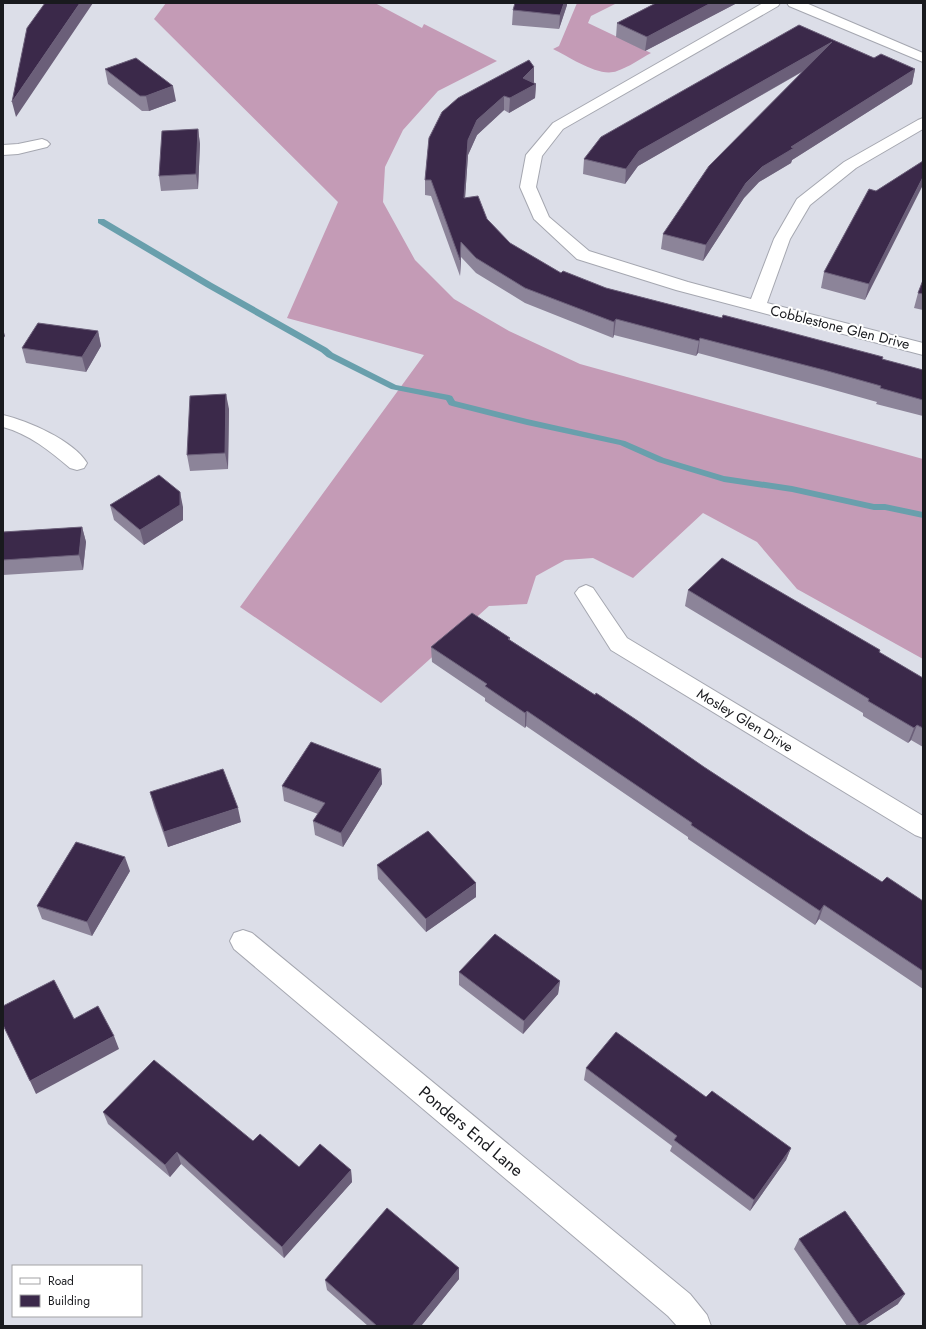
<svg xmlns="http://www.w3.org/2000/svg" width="926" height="1329" viewBox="0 0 926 1329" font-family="Jost,sans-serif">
	<rect width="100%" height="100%" fill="#dcdee8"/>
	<!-- forest -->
	<path fill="#c49bb6" d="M166 3H375L422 28 424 24 497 61 438 91 403 130 385 167 383 202 415 260 454 299 509 331 580 364 923 459V659L797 589 757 542 703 513 633 578 593 558 565 560 536 576 527 604 489 606 381 703 240 607 424 355 287 318 338 202 154 19Z
		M577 3H617L591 16 588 23 651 53C640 59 629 67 617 71 599 78 570 57 553 49L559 46Z"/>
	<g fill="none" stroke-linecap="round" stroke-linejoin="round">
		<!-- stream -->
		<path fill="#699fac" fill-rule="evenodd" d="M98 219H104L212 283 327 348 333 353 396 385 449 395 452 396 455 401 527 419 625 441 664 458 724 476 792 486 874 504H885L923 512V518L885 510H874L792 492 724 482 658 462 620 445 527 425 452 406 449 405 446 400 391 389 327 357 321 352 206 287 98 223Z"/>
		<!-- minor casing -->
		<g stroke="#a5a7b0" stroke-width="2">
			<path id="minor" d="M763 3H780L778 6 563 129 542 156 536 187 549 217 589 251 688 282 751 299 774 239 797 199 844 162 918 120 923 118V129L856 168 810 205 790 239 767 303 923 343V355L676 290 577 259 534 219 520 187 526 155 553 123Z
				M787 3H806L923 53V62L789 6Z
				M42 139 47 141 50 144 47 147 18 154 3 155V145L18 144Z
				M3 415C28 421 73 440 87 463L84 468 77 470 70 468C50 451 29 434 3 427Z
				M586 585 593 588 627 638 923 816V838L915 835 611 650 575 593 579 588Z
				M243 930 252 933 690 1294 707 1315 711 1326H677L668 1316 234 949 230 941 234 933Z"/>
		</g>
		<!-- minor -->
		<use href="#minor" fill="#fff" fill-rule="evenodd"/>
	</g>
	<!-- wall -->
	<path fill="#8c8499" d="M656 3H737L645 51 616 37 617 23Z
		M567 5 559 29 512 25 513 10Z
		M799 25 874 58 915 69 912 84 792 160 791 163 759 182 744 198 703 261 661 249 663 234 802 72 638 166 625 184 583 174 584 159Z
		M534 67 533 82 536 84 535 98 509 113 504 110 477 135 468 155 465 198 487 219 510 243 561 273 606 288 923 370V416L876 404 877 402 820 386 698 353 696 356 614 335 613 338 525 303 476 273 461 257 460 276 431 196 425 195V180L429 138Z
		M105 69 176 101 149 111H142L108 84Z
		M198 129 200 144 198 189 161 191 159 176Z
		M923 161 865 300 821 288 824 272 876 191Z
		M923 280V310L914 308 918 293Z
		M98 331 101 346 86 372 26 363 22 348Z
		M229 409 228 469 190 471 187 455Z
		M110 505 183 507V520L144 545 114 520Z
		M82 527 86 542 83 570 3 575V532Z
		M688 590 880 650V653L923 678V747L911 740 908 743 863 716V713L685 606Z
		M510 638V640L595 695 638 722 704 767 808 835 882 882 923 901V989L819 919 815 925 688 839V837L526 726 525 728 485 701V698L432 662 431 647Z
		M381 769 382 784 343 847 315 835 313 821 318 814 284 801 282 786Z
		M150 792 241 822 168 847 154 807Z
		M377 865 476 897 426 932 378 879Z
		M130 871 92 936 42 919 37 906Z
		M459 972 560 981 558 994 523 1034 459 985Z
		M586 1068 706 1097 791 1148 786 1160 750 1211 670 1151 672 1146 584 1080Z
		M103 1112 253 1141 299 1167 351 1170 352 1182 284 1258 181 1164 170 1177 108 1124Z
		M799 1239 898 1304 864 1326H847L794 1249Z
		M459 1268V1279L421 1326H368L327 1290 325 1280Z"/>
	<!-- shaded-wall -->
	<path fill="#6b5f79" d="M80 3H93L16 117 12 102Z
		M564 3H567V5L559 29 560 15Z
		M711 3H737L645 51 647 37Z
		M832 42 829 56 638 166 625 184 626 169 639 151Z
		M534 67V82L527 89 536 84 535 98 509 113 510 98 523 78Z
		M915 69 912 84 792 160 791 163 759 182 744 198 703 261 706 245 746 183 762 167 791 147Z
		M173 86 176 101 149 111 146 96Z
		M504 96V110L477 135 468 155 464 213V198L468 140 477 120Z
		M198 129 200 144 198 189 196 174Z
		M923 177V185L865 300 869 284Z
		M461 242V257L460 276V260Z
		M616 319 614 335 613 338 614 322Z
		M3 329 5 336 3 339Z
		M98 331 101 346 86 372 82 357Z
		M700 338 698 353 696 356 699 341Z
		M226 394 229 409 228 469 225 453Z
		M180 492 183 507V520L144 545 140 530Z
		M82 527 86 542 83 570 79 555Z
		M527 711 526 726 525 728V713Z
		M917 725 911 740 908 743 914 728Z
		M381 769 382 784 343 847 341 833Z
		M238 808 241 822 168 847 164 832Z
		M125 857 130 871 92 936 87 922Z
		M476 883V897L426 932V919Z
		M824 905 819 919 815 925 820 911Z
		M560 981 558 994 523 1034 524 1021Z
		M114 1036 119 1049 36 1094 30 1081Z
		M791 1148 786 1160 750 1211 754 1200Z
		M177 1152 181 1164 170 1177 165 1165Z
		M351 1170 352 1182 284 1258 282 1247Z
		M459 1268V1279L421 1326H412Z
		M905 1294 898 1304 864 1326H858L859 1324Z"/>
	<!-- building -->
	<path fill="#3b294a" stroke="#6b5f79" d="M45 3H80L12 102 27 28Z
		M515 3H564L560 15 513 10Z
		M656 3H711L647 37 617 23Z
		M799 25 874 58 881 54 915 69 791 147 794 148 762 167 746 183 706 245 663 234 709 166 832 42 639 151 626 169 584 159 601 137Z
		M136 58 173 86 146 96H140L105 69Z
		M529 60 534 67 523 78 536 84 510 98 504 96 477 120 468 140 464 198 478 196 487 219 510 243 561 273 563 271 606 288 722 318 723 315 777 329 883 357 882 359 923 370V400L880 388 881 386 824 370 700 338 699 341 616 319 614 322 525 288 476 258 461 242 460 260 431 180H425L429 138 442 112 458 98Z
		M198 129 196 174 159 176 162 131Z
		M923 161V177L869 284 824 272 869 189 876 191Z
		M923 280V294L918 293Z
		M38 323 98 331 82 357 22 348Z
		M226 394 225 453 187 455 190 396Z
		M159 475 180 492V505L140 530 110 505Z
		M82 527 79 555 3 560V532Z
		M722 558 880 650 879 652 923 678V728L917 725 914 728 868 701 869 699 688 590Z
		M472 613 510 638 508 639 595 695 596 693 638 721 704 767 808 835 882 882 887 877 923 901V971L824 905 820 911 691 825 692 823 527 711 525 713 485 686 487 684 431 647Z
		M311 742 381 769 341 833 313 821 325 803 282 786Z
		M223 769 238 808 164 832 150 792Z
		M428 831 476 883 426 919 377 865Z
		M76 842 125 857 87 922 37 906Z
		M495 934 560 981 524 1021 459 972Z
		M54 980 74 1019 98 1006 114 1036 30 1081 3 1025V1006Z
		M616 1032 706 1097 712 1091 791 1148 754 1200 674 1140 677 1136 586 1068Z
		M154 1060 253 1141 260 1134 299 1167 320 1144 351 1170 282 1247 177 1152 165 1165 103 1112Z
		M387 1208 459 1268 412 1326H377L325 1280Z
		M845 1211 905 1294 859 1324 799 1239Z"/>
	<g text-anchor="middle" stroke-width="4" stroke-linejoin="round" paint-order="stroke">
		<!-- street labels -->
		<g font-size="14" fill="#191a1e" stroke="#fff">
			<text transform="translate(840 327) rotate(14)" y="5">Cobblestone Glen Drive</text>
			<text transform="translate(745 720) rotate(31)" y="5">Mosley Glen Drive</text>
		</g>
		<!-- near-street labels -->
		<g font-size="17" fill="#191a1e" stroke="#fff">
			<text transform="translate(471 1131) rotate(40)" y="6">Ponders End Lane</text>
		</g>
	</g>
	<!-- border -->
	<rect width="926" height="1329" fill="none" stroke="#191a1e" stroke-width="8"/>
	<!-- legend -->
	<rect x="12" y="1265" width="130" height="52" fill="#ffffff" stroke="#a3a3a5"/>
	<rect x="20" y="1278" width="20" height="6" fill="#ffffff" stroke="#a3a3a5"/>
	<text x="48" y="1285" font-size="12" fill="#191a1e">Road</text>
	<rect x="20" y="1295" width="20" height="12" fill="#3b294a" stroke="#a3a3a5"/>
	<text x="48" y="1305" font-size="12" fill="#191a1e">Building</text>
</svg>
